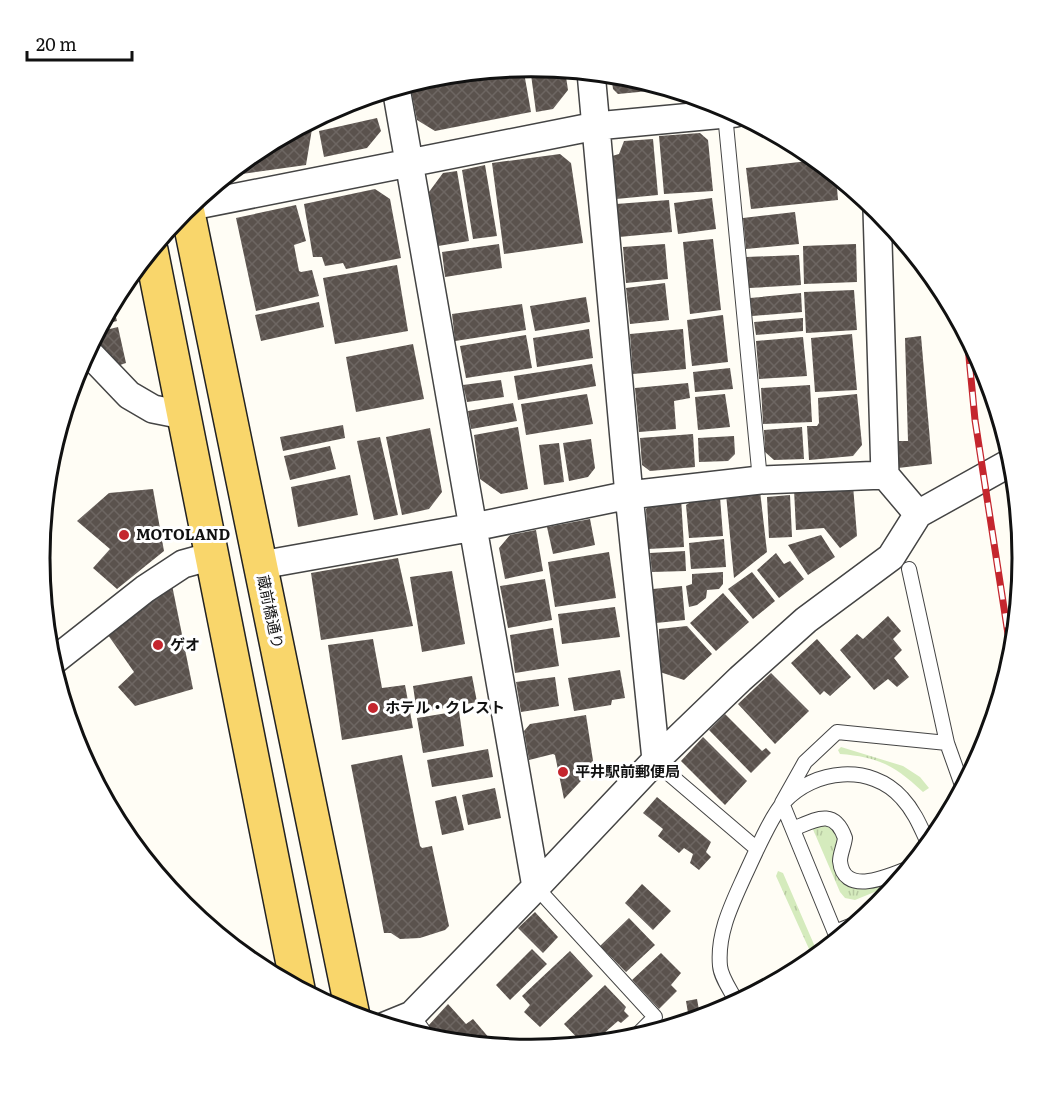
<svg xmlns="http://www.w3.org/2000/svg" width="1062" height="1117" viewBox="0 0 1062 1117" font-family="Literata,'Noto Sans JP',serif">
	<defs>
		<pattern id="grass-tufts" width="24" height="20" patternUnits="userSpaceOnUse" patternTransform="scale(1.5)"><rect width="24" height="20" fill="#d5ebbd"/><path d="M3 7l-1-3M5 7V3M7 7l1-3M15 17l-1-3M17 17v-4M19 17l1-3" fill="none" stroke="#b6c8a1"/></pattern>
		<pattern id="building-cross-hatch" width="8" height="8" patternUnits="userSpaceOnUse" patternTransform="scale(1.5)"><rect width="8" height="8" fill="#5a524d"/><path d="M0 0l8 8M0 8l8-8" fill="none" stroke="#6d6662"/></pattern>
	</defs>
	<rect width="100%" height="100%" fill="#fffdf5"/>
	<!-- grass -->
	<path fill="url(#grass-tufts)" d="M841 747 903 766 920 777 929 788 923 792C895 766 879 757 840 754L838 750Z
		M816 824 829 825 838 836 839 875C843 879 848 886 854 888 870 893 891 881 905 874L899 882 855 900 845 898 840 892 812 827Z
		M778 871 783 873 819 956 814 960 776 876Z"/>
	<!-- building -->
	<path fill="url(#building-cross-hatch)" d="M523 67 531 112 435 131 417 120 410 84 435 76Z
		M530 67 565 70 568 90 553 109 536 112Z
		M611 74 627 76 670 89 618 94 613 89Z
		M377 118 381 131 367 148 324 157 319 131Z
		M313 123 306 165 228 176V174L258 149 304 124Z
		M700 133 708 140 713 191 664 194 659 136Z
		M653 139 658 195 616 199 612 156 619 154 624 141Z
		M560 154 571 163 583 243 504 254 492 163Z
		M817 160 836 175 838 200 751 209 746 168Z
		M485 165 497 236 473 239 462 170Z
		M457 171 469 241 438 246 429 192 443 173Z
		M375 189 390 199 401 258 346 269 343 263 325 266 322 257H313L304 204Z
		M712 198 716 229 678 234 674 203Z
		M669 200 672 232 619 237 616 204Z
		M296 205 306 241 294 245 299 271 301 272 312 270 319 296 256 311 236 218Z
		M795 212 799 244 746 249 743 218Z
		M713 239 721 310 690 314 683 242Z
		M499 244 502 268 445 277 442 252Z
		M665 244 668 279 626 283 623 247Z
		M856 244 857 282 804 284 803 246Z
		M799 255 801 285 749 288 746 257Z
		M397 265 408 331 335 344 323 278Z
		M665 283 669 320 630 324 626 288Z
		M854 290 857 330 806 333 804 292Z
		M801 293 802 312 752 316 750 298Z
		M586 297 590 322 535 331 530 306Z
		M319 302 324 327 261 341 255 315Z
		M112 303 117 321 100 325 103 320Z
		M522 304 526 330 455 341 452 314Z
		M723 315 728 362 692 366 687 320Z
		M803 318V331L756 335 754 322Z
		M118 327 126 363 120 365 94 338 97 332Z
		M589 329 593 358 537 367 533 338Z
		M683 329 686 369 633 374 630 334Z
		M852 334 857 390 815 392 811 338Z
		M526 335 532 368 466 378 460 346Z
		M921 336 932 464 898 468 899 441H908L905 338Z
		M803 337 807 376 759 379 756 341Z
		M413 344 424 399 356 412 346 357Z
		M592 364 596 386 518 400 514 376Z
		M730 368 733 389 695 392 693 372Z
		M501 380 504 397 467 402 463 385Z
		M688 383 690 398 674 401 676 429 639 432 635 388Z
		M810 385 812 422 763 424 761 388Z
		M587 394 593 424 526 435 521 404Z
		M725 394 730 427 698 430 695 397Z
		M857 394 862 445 853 456 809 460 807 426H817L819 423 818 398Z
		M513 403 517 421 471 429 468 411Z
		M343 425 345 438 283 451 280 437Z
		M518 427 528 489 501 494 480 479 474 435Z
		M802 427 804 459 774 460 765 452 764 430Z
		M430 428 442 492 429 509 402 515 386 437Z
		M693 434 695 467 650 471 642 465 640 438Z
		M734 436 735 454 728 461 699 462 698 438Z
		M380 437 398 515 374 520 357 441Z
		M591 439 595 468 588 477 569 481 563 443Z
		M559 443 564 482 544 485 539 445Z
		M330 446 336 469 290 480 284 456Z
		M350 475 358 515 298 527 291 487Z
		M853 485 857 536 840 548 824 528 796 530 794 489Z
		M153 489 164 551 117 589 93 568 110 549 77 521 109 493Z
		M760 491 767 552 734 578 726 494Z
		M790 495 792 537 769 538 767 497Z
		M720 497 723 536 689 538 686 505 694 500Z
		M681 498 684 547 648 549 646 509 654 500Z
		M590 519 595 545 553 554 547 527Z
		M536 530 543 571 505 579 499 548 510 535Z
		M821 535 835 557 808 575 788 545Z
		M724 539 726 567 691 569 689 543Z
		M685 551 686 571 652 572 650 553Z
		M609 552 616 598 555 607 548 562Z
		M776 553 784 564 790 561 804 579 779 598 757 570Z
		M398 558 413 626 321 640 311 573Z
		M452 571 465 644 422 652 410 577Z
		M723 572V584L719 589 707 590 706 598 697 605 689 607 686 586 692 584V574Z
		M752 572 775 601 753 619 728 589Z
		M545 579 552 620 508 628 500 586Z
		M172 585 193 689 135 706 118 687 134 672 108 635Z
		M682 586 685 620 656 623 653 589Z
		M723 593 749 622 716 651 690 623Z
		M615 607 620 637 562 644 558 614Z
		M888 616 901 631 893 639 902 650 894 658 909 677 897 687 888 679 874 690 840 650 857 634 863 639Z
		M687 626 712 654 684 680 660 672 659 629Z
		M553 628 559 666 515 673 510 635Z
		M373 639 382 688 405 685 413 728 342 740 328 645Z
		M817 639 851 677 830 696 824 691 820 695 791 663Z
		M620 670 625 698 612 700 611 705 574 711 568 678Z
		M771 673 809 711 775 744 738 704Z
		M472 676 477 702 417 713 413 686Z
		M555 677 559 706 521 712 516 682Z
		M459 711 464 746 423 753 417 718Z
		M725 714 762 751 766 748 771 753 751 773 709 730Z
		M586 715 594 767 564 799 555 755 553 754 529 760 524 731 530 724Z
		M703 737 747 781 725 805 681 761Z
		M488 749 493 777 432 787 427 760Z
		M402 755 420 846 422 848 432 846 449 926 445 930 420 938 400 939 391 933H384L351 765Z
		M495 788 501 818 468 825 462 795Z
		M456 796 464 830 442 835 435 801Z
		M657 797 711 842 706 852 711 857 699 870 690 863 693 854 684 848 679 853 658 836 663 829 643 813Z
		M642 884 671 911 653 930 625 903Z
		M535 912 558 937 543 953 518 928Z
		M629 918 655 945 626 972 600 946Z
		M532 949 547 964 510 1000 496 985Z
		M570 951 593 976 540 1027 524 1012 530 1005 522 996Z
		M661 953 681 973 671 985 677 991 659 1009 632 980Z
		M605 985 626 1007 624 1011 629 1016 621 1023 618 1021 603 1034V1037L609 1043 584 1045 564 1024Z
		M697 999 699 1010 688 1013 686 1001Z
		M448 1004 466 1024 473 1019 490 1039 485 1046 440 1042 428 1026Z"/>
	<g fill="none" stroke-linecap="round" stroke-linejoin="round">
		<!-- service casing -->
		<g stroke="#444" stroke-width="16">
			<path id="service" d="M725 114 760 480
				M909 569 947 743 963 788
				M668 773 757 849
				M793 829C815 820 834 807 845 838 844 846 840 854 840 861 844 899 893 874 912 867
				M536 887 655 1017 633 1039
				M835 932 860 922
				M838 940 782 803 805 762 837 732 947 743
				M737 1003C732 992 721 978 720 966 717 933 732 904 745 875 754 856 771 816 784 802 814 769 871 763 902 798 915 812 921 828 929 845
				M412 1015 430 1040"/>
		</g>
		<!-- minor casing -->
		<g stroke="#444" stroke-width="30">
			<path id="minor" d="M591 72 629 495 656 760
				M396 88 536 887
				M187 207 596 126 736 113
				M877 209 885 475 918 514
				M87 351 129 395 153 409 183 415
				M261 565 474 527 629 495 760 480 885 475
				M51 663 145 589 183 564 212 556
				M385 1026 412 1015 536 887 656 760 740 679 806 620 891 557 918 514 1013 461"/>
		</g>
		<!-- primary casing -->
		<g stroke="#222" stroke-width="36">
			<path id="primary" d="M187 208 353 1016
				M151 250 298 989"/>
		</g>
		<!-- service -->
		<use href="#service" stroke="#fff" stroke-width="14"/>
		<!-- minor -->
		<use href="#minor" stroke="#fff" stroke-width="27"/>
		<!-- primary -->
		<use href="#primary" stroke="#f9d66b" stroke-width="33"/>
		<!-- rail casing -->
		<g stroke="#c4262e" stroke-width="7">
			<path id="rail" d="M967 336 975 420 1012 660"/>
		</g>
		<!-- rail -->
		<use href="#rail" stroke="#fff" stroke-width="4.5" stroke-dasharray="14" stroke-linecap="butt"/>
	</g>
	<!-- markers -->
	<g fill="#c4262e" stroke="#fff" stroke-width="2">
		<circle cx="124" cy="535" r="6"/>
		<circle cx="158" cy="645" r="6"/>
		<circle cx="373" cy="708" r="6"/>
		<circle cx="563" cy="772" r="6"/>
	</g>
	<g text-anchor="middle" stroke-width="6" stroke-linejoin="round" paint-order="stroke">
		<!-- poi labels -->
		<g font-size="15" font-weight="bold" fill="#111" stroke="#fff" text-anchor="start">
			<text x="136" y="540">MOTOLAND</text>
			<text x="170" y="650">ゲオ</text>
			<text x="385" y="713">ホテル・クレスト</text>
			<text x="575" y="777">平井駅前郵便局</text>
		</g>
		<!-- street labels -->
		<g font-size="15" fill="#111" stroke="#fff">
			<text transform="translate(270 612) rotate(78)" y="5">蔵前橋通り</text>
		</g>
	</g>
	<!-- crop -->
	<path d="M0 0H1062V1117H0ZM50 558a481 481 0 1 1 962 0a481 481 0 1 1-962 0Z" fill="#fff" fill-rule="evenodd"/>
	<path fill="none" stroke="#111" stroke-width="3" d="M50 558a481 481 0 1 1 962 0a481 481 0 1 1-962 0Z"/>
	<!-- scale -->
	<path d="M27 51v9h105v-9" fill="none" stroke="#111111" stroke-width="3"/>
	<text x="36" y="51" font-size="18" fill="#111111" stroke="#ffffff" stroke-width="4.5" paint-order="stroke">20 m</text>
</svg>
